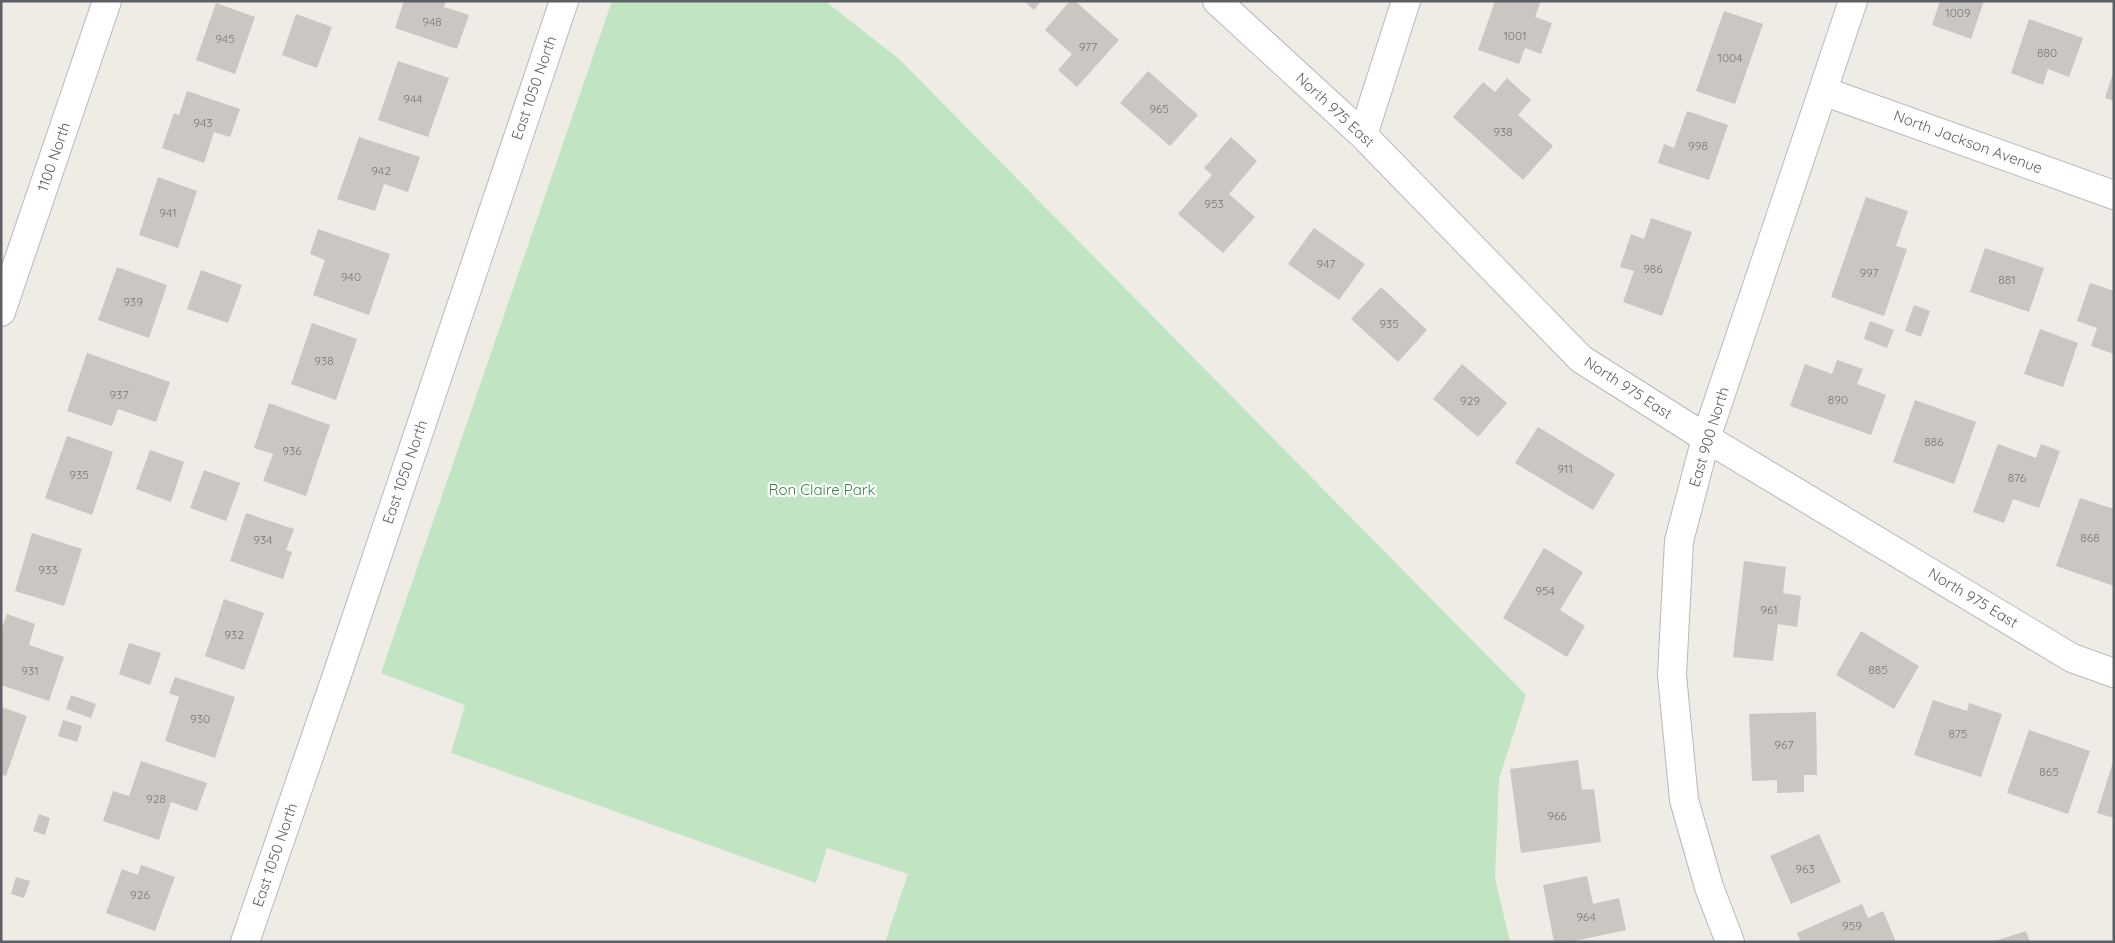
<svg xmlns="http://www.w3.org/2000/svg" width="2115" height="943" viewBox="0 0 2115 943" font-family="Quicksand,sans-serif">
	<rect width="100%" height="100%" fill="#eeece4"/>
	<!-- green -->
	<path fill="#c1e5c3" d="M612 1H825L899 59 1526 695 1499 779 1495 878 1510 942H885L908 874 827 848 816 883 451 753 465 705 381 673Z"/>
	<!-- building -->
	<path fill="#cac6c1" d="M404 1H446L444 7 469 15 457 49 395 28Z
		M1024 1H1041L1034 10Z
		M1070 1H1075L1119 40 1077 87 1058 70 1072 54 1045 30Z
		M1495 1H1541L1535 17 1552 23 1541 54 1525 48 1519 64 1478 50Z
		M1940 1H1984L1971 39 1932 25Z
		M216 3 255 17 235 74 196 60Z
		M1724 11 1763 24 1735 104 1696 91Z
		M296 14 332 27 317 68 282 55Z
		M2029 19 2083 38 2069 77 2048 69 2043 85 2011 73Z
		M398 61 449 78 428 137 378 120Z
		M2114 70V101L2105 98Z
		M1148 71 1198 115 1170 146 1120 103Z
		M1507 78 1531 100 1518 115 1553 146 1523 180 1453 117 1483 82 1495 92Z
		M187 91 240 109 230 137 214 132 204 163 162 148 174 113 179 115Z
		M1687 111 1728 125 1709 180 1658 163 1664 144 1674 148Z
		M359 137 420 157 408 192 384 184 375 211 337 199Z
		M1231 137 1257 161 1229 194 1255 217 1223 253 1178 214 1212 175 1204 168Z
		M158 177 197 191 178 248 139 235Z
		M1866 197 1908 211 1896 246 1907 249 1884 316 1831 297Z
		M1651 218 1692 232 1662 316 1623 302 1634 271 1620 267 1631 234 1644 239Z
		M1314 228 1365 264 1339 300 1288 264Z
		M318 229 390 254 369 315 313 295 325 260 310 254Z
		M1985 248 2044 268 2029 312 1970 292Z
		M117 267 167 285 149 338 98 320Z
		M201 270 242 285 228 323 187 309Z
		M2090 283 2114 291V354L2091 346 2097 328 2077 321Z
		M1381 287 1427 330 1398 362 1351 319Z
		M1914 305 1930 311 1921 337 1905 331Z
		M1870 321 1894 330 1887 348 1864 339Z
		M312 323 357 339 336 400 291 384Z
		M2040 329 2078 343 2063 387 2024 374Z
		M87 353 170 382 156 422 118 409 112 426 67 411Z
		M1837 360 1863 369 1857 384 1886 395 1871 435 1790 406 1805 364 1832 374Z
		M1462 364 1507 403 1478 437 1433 399Z
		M1915 400 1976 422 1954 484 1893 462Z
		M269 403 330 425 306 496 263 481 273 454 254 448Z
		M1538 427 1615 474 1593 510 1515 463Z
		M67 436 113 452 92 515 45 498Z
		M1998 444 2036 458 2041 444 2060 451 2039 508 2013 499 2004 523 1973 512Z
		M150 450 184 462 171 502 136 489Z
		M204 470 240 483 226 521 190 508Z
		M2080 498 2114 509V586L2056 566Z
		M246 513 294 529 286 550 292 552 283 579 230 561Z
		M32 533 82 549 64 606 15 591Z
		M1544 548 1583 572 1560 610 1585 626 1567 657 1503 618Z
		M1744 561 1786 567 1783 593 1801 596 1797 627 1778 624 1773 661 1733 657Z
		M224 599 264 613 244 670 205 656Z
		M7 614 35 624 29 645 64 657 49 701 1 685V630Z
		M1861 631 1919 666 1894 709 1836 675Z
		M129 643 161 653 150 685 119 674Z
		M175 677 235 697 215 758 165 741 179 697 169 693Z
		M71 695 96 704 91 718 66 709Z
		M1933 700 1967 711 1969 703 2002 714 1981 777 1914 755Z
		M1 707 27 716 6 776 1 774Z
		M1816 712 1817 775H1804V792L1777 793V780L1752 781 1749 714Z
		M63 720 82 726 77 742 58 736Z
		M2029 730 2090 751 2068 814 2007 793Z
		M1578 760 1582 790 1594 789 1601 842 1521 853 1510 769Z
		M141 761 207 783 197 811 171 802 159 840 103 821 113 791 129 796Z
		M2113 762H2114V818L2097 813Z
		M39 814 50 818 45 835 33 831Z
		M1819 834 1841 882 1791 904 1770 856Z
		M141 865 175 877 155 931 106 913 122 869 138 875Z
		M1587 876 1593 904 1619 898 1626 930 1569 942H1554L1543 885Z
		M16 877 30 881 24 898 11 894Z
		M1862 904 1868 918 1883 911 1896 942H1801L1797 933Z
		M2026 931 2030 942H1995V941Z"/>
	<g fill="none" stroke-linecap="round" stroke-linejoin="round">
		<!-- minor casing -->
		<g stroke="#b6b9bd" stroke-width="30">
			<path id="minor" d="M1217 1 1363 135 1581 359 1706 438 2072 658 2114 673
				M1823 91 2114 195
				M1363 135 1406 1
				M245 942 337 675 564 1
				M1730 942 1709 887 1684 800 1672 675 1679 541 1706 438 1853 1"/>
		</g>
		<!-- tertiary casing -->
		<g stroke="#b6b9bd" stroke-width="30">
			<path id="tertiary" d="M1 312 107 1"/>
		</g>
		<!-- minor -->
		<use href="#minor" stroke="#fff" stroke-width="28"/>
		<!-- tertiary -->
		<use href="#tertiary" stroke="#fff" stroke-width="28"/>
	</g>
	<g text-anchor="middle" stroke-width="4.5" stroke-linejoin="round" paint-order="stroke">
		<!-- number labels -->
		<g font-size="12" fill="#78797b">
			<text x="1958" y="17">1009</text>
			<text x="432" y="26">948</text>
			<text x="1515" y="40">1001</text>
			<text x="225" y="43">945</text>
			<text x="1088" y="51">977</text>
			<text x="2047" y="57">880</text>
			<text x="1730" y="62">1004</text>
			<text x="413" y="103">944</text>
			<text x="1159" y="113">965</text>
			<text x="203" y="127">943</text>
			<text x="1503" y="136">938</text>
			<text x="1698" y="150">998</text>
			<text x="381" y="175">942</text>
			<text x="1214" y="208">953</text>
			<text x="168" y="217">941</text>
			<text x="1326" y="268">947</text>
			<text x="1653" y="273">986</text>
			<text x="1869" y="277">997</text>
			<text x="351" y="281">940</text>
			<text x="2007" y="284">881</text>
			<text x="133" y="306">939</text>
			<text x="1389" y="328">935</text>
			<text x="324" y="365">938</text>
			<text x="119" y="399">937</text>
			<text x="1838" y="404">890</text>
			<text x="1470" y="405">929</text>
			<text x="1934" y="446">886</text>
			<text x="292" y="455">936</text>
			<text x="1565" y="473">911</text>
			<text x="79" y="479">935</text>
			<text x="2017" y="482">876</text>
			<text x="2090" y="542">868</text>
			<text x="263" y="544">934</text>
			<text x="48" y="574">933</text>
			<text x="1545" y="595">954</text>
			<text x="1769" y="614">961</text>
			<text x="234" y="639">932</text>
			<text x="1878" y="674">885</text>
			<text x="30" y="675">931</text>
			<text x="200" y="723">930</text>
			<text x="1958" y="738">875</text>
			<text x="1784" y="749">967</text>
			<text x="2049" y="776">865</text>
			<text x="156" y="803">928</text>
			<text x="1557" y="820">966</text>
			<text x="1805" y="873">963</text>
			<text x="140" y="899">926</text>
			<text x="1586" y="921">964</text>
			<text x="1852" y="930">959</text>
		</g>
		<!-- street labels -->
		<g font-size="15" fill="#5c5f64" stroke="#fff">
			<text transform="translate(534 88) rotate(-71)" y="5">East 1050 North</text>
			<text transform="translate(1335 110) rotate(43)" y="5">North 975 East</text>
			<text transform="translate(1968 142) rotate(20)" y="5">North Jackson Avenue</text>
			<text transform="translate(54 157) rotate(-71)" y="5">1100 North</text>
			<text transform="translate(1628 388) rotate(33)" y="5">North 975 East</text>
			<text transform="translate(1709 437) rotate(-73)" y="5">East 900 North</text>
			<text transform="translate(405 472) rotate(-71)" y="5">East 1050 North</text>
			<text transform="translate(1973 598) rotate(31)" y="5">North 975 East</text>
			<text transform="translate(275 855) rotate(-71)" y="5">East 1050 North</text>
		</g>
		<!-- park labels -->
		<g font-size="15" fill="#388642" stroke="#fff">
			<text x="822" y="495">Ron Claire Park</text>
		</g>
	</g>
	<!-- border -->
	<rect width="2115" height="943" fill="none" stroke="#5c5f64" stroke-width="5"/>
</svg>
